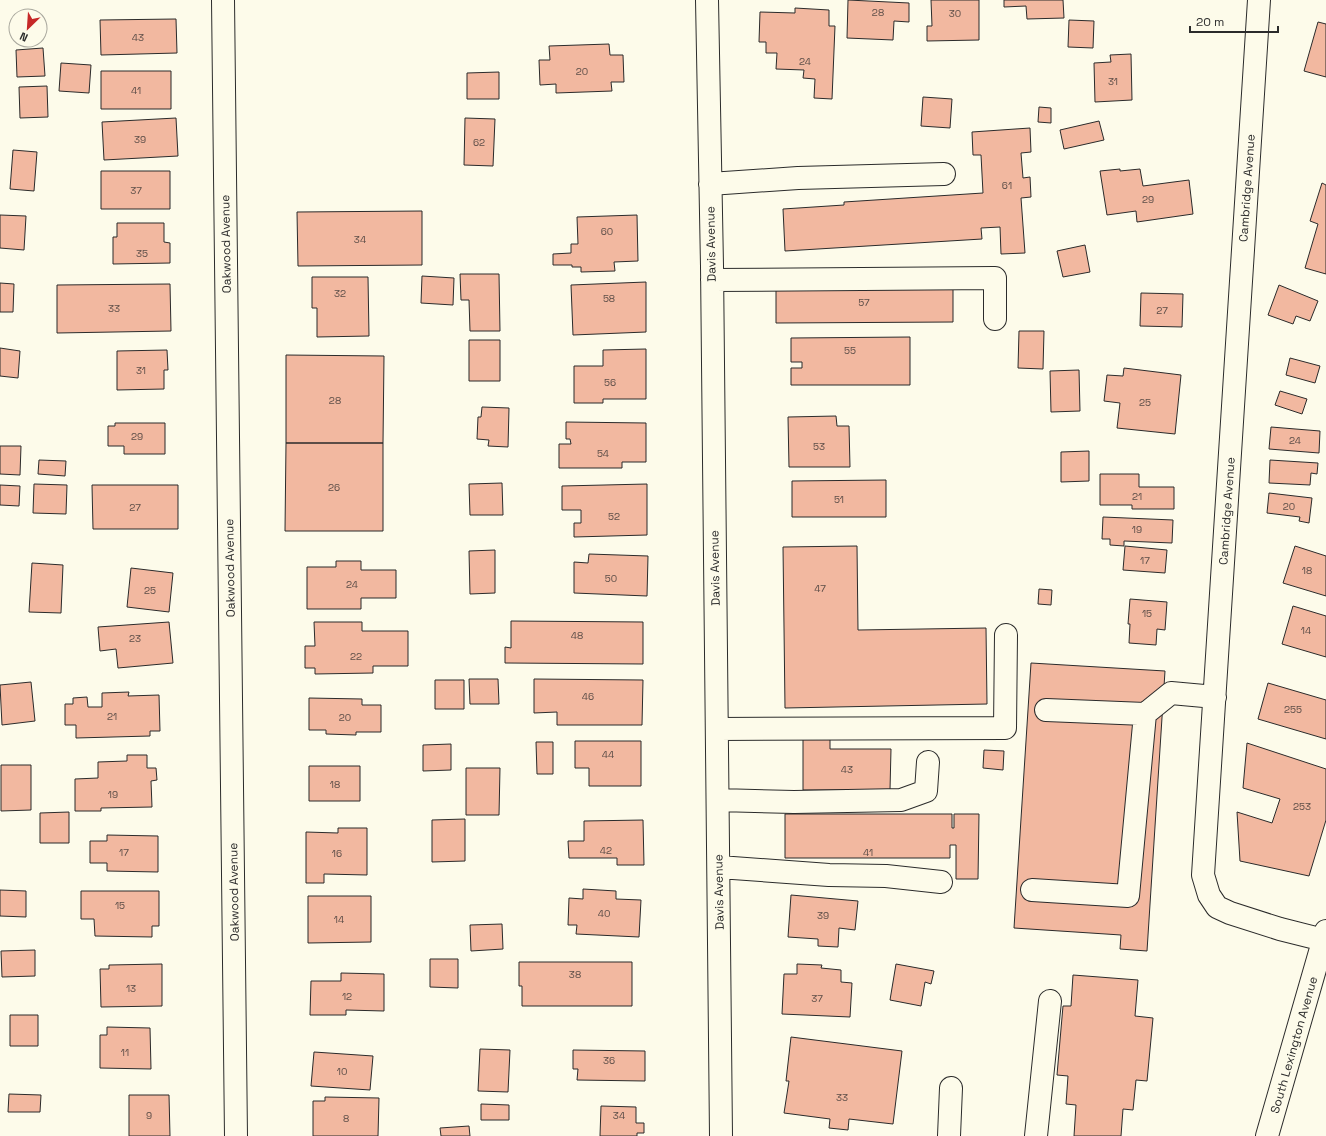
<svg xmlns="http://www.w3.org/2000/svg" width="1326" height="1136" viewBox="0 0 1326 1136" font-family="'Space Grotesk',sans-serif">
	<rect width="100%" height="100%" fill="#fdfbea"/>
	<!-- building -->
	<path fill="#f2b8a0" stroke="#2b2b2b" d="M848 0 909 3V22L894 21 893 40 847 38Z
		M931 0H979V40L927 41V26H932Z
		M1004 0H1063L1064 18 1027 19 1026 6 1004 7Z
		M795 8 829 10V26H835L832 99 814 98 815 79 803 78 804 70 776 69 777 53H766V42H759L760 12 795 13Z
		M176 19 177 53 101 55 100 20Z
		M1069 20 1094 21 1093 48 1068 47Z
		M1318 22 1326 24V77L1304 71Z
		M609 44 610 55H623L624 82H611L612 91 556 93V84L540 85 539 60H550L549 46Z
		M43 48 45 76 17 77 16 50Z
		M1131 54 1132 100 1095 102 1094 63 1111 62 1110 55Z
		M61 63 91 65 89 93 59 91Z
		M101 71H171V109H101Z
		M499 72V99H467V73Z
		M47 86 48 117 20 118 19 87Z
		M923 97 952 99 950 128 921 126Z
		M1039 107 1051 108V123L1038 122Z
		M176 118 178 156 104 160 102 122Z
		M465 118 495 119 493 166 464 165Z
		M1099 121 1104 140 1064 149 1060 130Z
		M1030 128 1031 152 1021 153 1023 178 1030 177 1031 197 1021 198 1025 253 1001 254 1000 227 981 228 982 239 785 251 783 209 844 205V202L983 193 981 155H973L972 132Z
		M13 150 37 152 34 191 10 189Z
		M1120 169V171L1140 169 1143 186 1189 180 1193 214 1137 222 1136 211 1107 215 1100 171Z
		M101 171H170V209H101Z
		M1322 183 1326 185V274L1305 268 1318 224 1310 221Z
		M422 211V265L298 266 297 212Z
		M0 215 26 216 24 250 0 248Z
		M637 215 638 261 614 262 615 271 581 272V267H572V265H553V254L571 253V244H578L577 217Z
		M117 223H164V242L170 243V263L113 264V237H117Z
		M1085 245 1090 272 1063 277 1057 251Z
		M460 274H499L500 331H470L469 300H461Z
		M422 276 454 278 453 305 421 303Z
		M312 277H368L369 336 317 337V308H312Z
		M646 282V332L573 335 571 285Z
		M776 282H953V322L776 323Z
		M0 283 14 284 13 312H0Z
		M170 284 171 331 57 333V285Z
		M1279 285 1318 301 1310 321 1296 316 1293 324 1268 315Z
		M1141 293 1183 294 1182 327 1140 326Z
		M1019 331H1044L1043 369 1018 368Z
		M910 337V385H791V368H802V362H791V338Z
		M469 340H500V381H469Z
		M0 348 20 351 18 378 0 376Z
		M646 349V399H603V403H574V366H603V350Z
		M167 350 168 370H164V389L117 390V351Z
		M286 355 384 356 383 443H286Z
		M1290 358 1320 366 1315 383 1286 375Z
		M1124 368 1181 375 1175 434 1117 428 1120 403 1104 401 1107 375 1123 376Z
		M1079 370 1080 411 1051 412 1050 371Z
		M1280 391 1307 399 1302 414 1275 405Z
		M482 407 509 408 508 447 488 446 489 440 477 439 478 417H481Z
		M836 416 837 426H849L850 467H789L788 417Z
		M566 422 646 423V462H622V468H559V444H571L570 439H566Z
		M115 423H165V454H124V446H108V426H115Z
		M1271 427 1320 431 1319 453 1269 449Z
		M286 443H383V531H285Z
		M0 446H21L20 475 0 474Z
		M1089 451V481L1061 482V452Z
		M39 460 66 461 65 476 38 474Z
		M1270 460 1318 463 1317 474 1311 473 1310 485 1269 483Z
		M1100 474H1139V487H1174V509H1132V505H1100Z
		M886 480V517H792V481Z
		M502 483 503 515H470L469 484Z
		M34 484 67 485 66 514 33 513Z
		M647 484V535L574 537V523H581V510H562V486Z
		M0 485 20 486 19 506 0 505Z
		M92 485H178V529H93Z
		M1269 493 1312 498 1309 523 1299 521 1300 517 1267 513Z
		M1103 517 1173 520 1172 543 1124 541V546L1110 545V539H1102Z
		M857 546 858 630 986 628 987 704 785 708 783 547Z
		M1125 546 1167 550 1165 573 1123 570Z
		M1295 546 1326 556V596L1283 583Z
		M495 550V593L470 594 469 551Z
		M589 554 648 556 647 596 574 593V562L588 563Z
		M336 561H361V570H396V598H361V609H307V567H336Z
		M32 563 63 565 61 613 29 612Z
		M131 568 173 573 169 612 127 607Z
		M1039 589 1052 590 1051 605 1038 604Z
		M1130 599 1167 602 1165 630 1157 629 1156 645 1129 643 1130 624H1128Z
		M1293 606 1326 616V657L1282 644Z
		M511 621 643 622V664L505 663V647L511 648Z
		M169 622 173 663 118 668 116 649 100 651 98 627Z
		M314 622H362V631H408V666H373V673L315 674V668H305V646H315Z
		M1031 663 1165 671 1147 951 1120 949 1121 935 1014 928Z
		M469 679H498L499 704H470Z
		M534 679 643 680 642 725H557V712L534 713Z
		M435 680H464V709H435Z
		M31 682 35 721 2 725 0 685Z
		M1268 683 1326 700V739L1258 719Z
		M129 692 128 696 159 695 160 731H150V736L76 738V725H65V704H73V698L87 697 88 707H102V693Z
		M309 698 362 699V705H381V732H356V735L326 734V730H309Z
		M803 737H830V749H891L890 790H803Z
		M575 741H641V786H589V768H575Z
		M536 742H553V774H537Z
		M1247 743 1326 769V820L1309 876 1240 861 1237 812 1272 823 1280 799 1243 788Z
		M451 744V770L423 771V745Z
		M984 750 1004 751 1003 770 983 768Z
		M127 755H147V768H156L157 780 151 781 152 807 101 808V811H75V779L98 778V762L127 761Z
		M1 765H31V810L1 811Z
		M309 766H360V801H309Z
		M466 768H500L499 815H466Z
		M69 812V843H40V813Z
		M785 814H952V828H954V814H979L978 879H956V845H950V858H785Z
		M465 819V861L432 862V820Z
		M643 820 644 865H617V858H569L568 841H584V821Z
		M338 828H367V875L324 874V883H306V832L338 833Z
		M107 835 158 836V872L107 871V863H90V841H107Z
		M583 889 616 891V899L641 900 639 937 576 934 577 925H568L569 898 583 899Z
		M0 890 26 891V917L0 916Z
		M81 891H159V926H152V937L95 936 94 919H81Z
		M791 895 858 901 855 930 839 928 838 947 818 946V939L788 937Z
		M308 896H371V942L308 943Z
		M502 924 503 949 471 951 470 925Z
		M35 950V976L2 977 1 951Z
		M430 959H458V988L430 987Z
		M519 962H632V1006H522V986H519Z
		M162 964V1006L101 1007 100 969H109V965Z
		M797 964 822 965 821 968 841 970V982L852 983 850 1017 782 1014 784 974H797Z
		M896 964 934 971 931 984 925 982 921 1006 890 1000Z
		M341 973 384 974V1011L346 1010V1015H310L311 981H341Z
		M1073 975 1138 980 1135 1016 1153 1018 1147 1081 1136 1080 1133 1110 1123 1109 1121 1136H1074L1076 1105 1066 1104 1068 1076 1057 1075 1063 1006H1071Z
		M10 1015H38V1046H10Z
		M107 1027 150 1028 151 1069 100 1068V1035H107Z
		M791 1037 902 1051 893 1124 849 1119 848 1130 829 1128 830 1119 784 1113 789 1081H786Z
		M480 1049 510 1050 508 1092 478 1091Z
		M573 1050 645 1051V1081L577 1080 578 1069H573Z
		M314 1052 373 1056 370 1090 311 1086Z
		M9 1094 41 1095 40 1112H8Z
		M129 1095H169L170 1136H129Z
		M325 1097 379 1098 378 1136H313V1101H325Z
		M481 1104 509 1105V1120H481Z
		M601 1106 636 1107V1123H644V1133H637V1136H600Z
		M469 1126 470 1136H441L440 1128Z"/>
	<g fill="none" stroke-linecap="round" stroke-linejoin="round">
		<!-- minor casing -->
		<g stroke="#2b2b2b" stroke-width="24">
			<path id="minor" d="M223 0 236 1136
				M707 0 712 266 721 1136
				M1259 0 1203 875 1209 895 1217 907 1230 913 1280 929 1324 940
				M710 184 798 178 944 174
				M712 280 995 278V319
				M1046 710 1145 714 1171 693 1215 697
				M717 729 1005 728 1006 635
				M718 800 794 802 901 800 926 791 928 762
				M719 867 829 875 886 876 941 882
				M1032 890 1128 896 1145 714
				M949 1136 951 1088
				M1036 1136 1050 1001
				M1267 1136 1326 931"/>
		</g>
		<!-- minor -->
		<use href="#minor" stroke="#fdfbea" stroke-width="22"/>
	</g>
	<g text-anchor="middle" stroke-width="3" stroke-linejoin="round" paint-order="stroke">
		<!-- number labels -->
		<g font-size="10" fill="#5d4e48">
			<text x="878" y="16">28</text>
			<text x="955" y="17">30</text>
			<text x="138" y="41">43</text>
			<text x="805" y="65">24</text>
			<text x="582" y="75">20</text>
			<text x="1113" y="85">31</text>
			<text x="136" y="94">41</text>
			<text x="140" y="143">39</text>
			<text x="479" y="146">62</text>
			<text x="1007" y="189">61</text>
			<text x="136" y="194">37</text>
			<text x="1148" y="203">29</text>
			<text x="607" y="235">60</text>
			<text x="360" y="243">34</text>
			<text x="142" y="257">35</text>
			<text x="340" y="297">32</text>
			<text x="609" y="302">58</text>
			<text x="864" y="306">57</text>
			<text x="114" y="312">33</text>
			<text x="1162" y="314">27</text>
			<text x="850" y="354">55</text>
			<text x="141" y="374">31</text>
			<text x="610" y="386">56</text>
			<text x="335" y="404">28</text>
			<text x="1145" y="406">25</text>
			<text x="137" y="440">29</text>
			<text x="1295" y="444">24</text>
			<text x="819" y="450">53</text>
			<text x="603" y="457">54</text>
			<text x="334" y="491">26</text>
			<text x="1137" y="500">21</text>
			<text x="839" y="503">51</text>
			<text x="1289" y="510">20</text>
			<text x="135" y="511">27</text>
			<text x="614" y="520">52</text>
			<text x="1137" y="533">19</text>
			<text x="1145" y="564">17</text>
			<text x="1307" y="574">18</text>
			<text x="611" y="582">50</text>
			<text x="352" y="588">24</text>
			<text x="820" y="592">47</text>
			<text x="150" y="594">25</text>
			<text x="1147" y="617">15</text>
			<text x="1306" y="634">14</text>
			<text x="577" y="639">48</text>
			<text x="135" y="642">23</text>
			<text x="356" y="660">22</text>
			<text x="588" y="700">46</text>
			<text x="1293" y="713">255</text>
			<text x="112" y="720">21</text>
			<text x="345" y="721">20</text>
			<text x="608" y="758">44</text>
			<text x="847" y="773">43</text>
			<text x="335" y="788">18</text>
			<text x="113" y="798">19</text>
			<text x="1302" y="810">253</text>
			<text x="606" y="854">42</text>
			<text x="124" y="856">17</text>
			<text x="868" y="856">41</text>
			<text x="337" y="857">16</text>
			<text x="120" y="909">15</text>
			<text x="604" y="917">40</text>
			<text x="823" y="919">39</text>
			<text x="339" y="923">14</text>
			<text x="575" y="978">38</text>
			<text x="131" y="992">13</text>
			<text x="347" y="1000">12</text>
			<text x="817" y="1002">37</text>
			<text x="125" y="1056">11</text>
			<text x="609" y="1064">36</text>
			<text x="342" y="1075">10</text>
			<text x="842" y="1101">33</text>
			<text x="149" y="1119">9</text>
			<text x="619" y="1119">34</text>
			<text x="346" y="1122">8</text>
		</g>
		<!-- street labels -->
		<g font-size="12" fill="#2b2b2b" stroke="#fdfbea">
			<text transform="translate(1247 188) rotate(-86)" y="4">Cambridge Avenue</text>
			<text transform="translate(226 244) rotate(-91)" y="4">Oakwood Avenue</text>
			<text transform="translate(711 244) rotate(-91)" y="4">Davis Avenue</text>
			<text transform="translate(1227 511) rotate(-86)" y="4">Cambridge Avenue</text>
			<text transform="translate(230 568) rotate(-91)" y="4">Oakwood Avenue</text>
			<text transform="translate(715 568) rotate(-91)" y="4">Davis Avenue</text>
			<text transform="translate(234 892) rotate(-91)" y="4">Oakwood Avenue</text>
			<text transform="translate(719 892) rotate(-91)" y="4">Davis Avenue</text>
			<text transform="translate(1294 1045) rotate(-74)" y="4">South Lexington Avenue</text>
		</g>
	</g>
	<!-- north arrow -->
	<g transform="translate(28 28) rotate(205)"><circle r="19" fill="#fdfbea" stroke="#a9a89e"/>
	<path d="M0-3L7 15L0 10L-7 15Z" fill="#c62828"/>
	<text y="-6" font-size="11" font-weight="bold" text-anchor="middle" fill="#2b2b2b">N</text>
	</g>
	<!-- scale -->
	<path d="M1190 26v6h88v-6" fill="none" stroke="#2b2b2b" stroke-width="2"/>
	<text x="1196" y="26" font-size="12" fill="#2b2b2b" stroke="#fdfbea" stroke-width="3" paint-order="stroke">20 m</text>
</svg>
